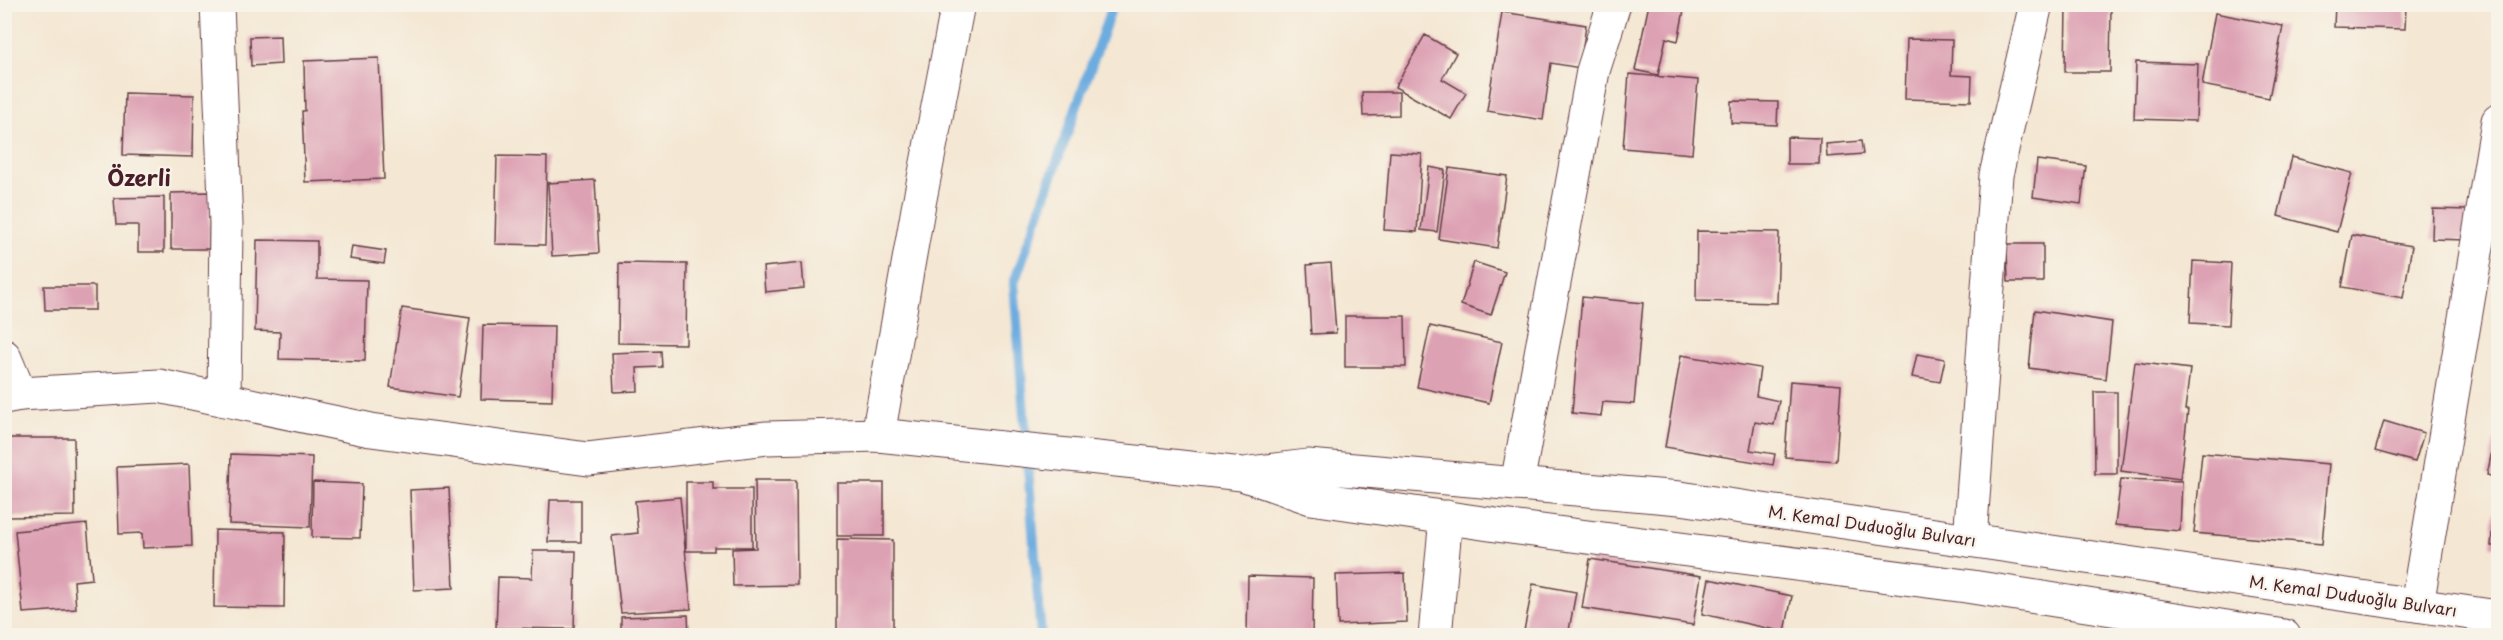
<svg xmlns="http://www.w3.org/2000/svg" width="2503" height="640" viewBox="0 0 2503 640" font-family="'Playpen Sans',sans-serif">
	<rect width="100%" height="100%" fill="#f7f3e8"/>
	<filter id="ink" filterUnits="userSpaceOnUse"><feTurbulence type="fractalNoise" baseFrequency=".0167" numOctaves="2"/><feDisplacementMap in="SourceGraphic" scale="12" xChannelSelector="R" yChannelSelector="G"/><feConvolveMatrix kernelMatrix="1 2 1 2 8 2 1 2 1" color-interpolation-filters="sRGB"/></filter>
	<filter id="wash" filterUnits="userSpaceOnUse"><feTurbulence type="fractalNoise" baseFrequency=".008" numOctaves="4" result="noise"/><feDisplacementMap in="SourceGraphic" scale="24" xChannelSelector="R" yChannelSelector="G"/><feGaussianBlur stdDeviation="1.35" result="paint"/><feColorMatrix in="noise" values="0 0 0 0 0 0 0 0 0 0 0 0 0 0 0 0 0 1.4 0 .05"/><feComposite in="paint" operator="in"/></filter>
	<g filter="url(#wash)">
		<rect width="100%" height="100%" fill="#f4e7d3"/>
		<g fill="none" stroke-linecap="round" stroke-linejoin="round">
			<!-- stream -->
			<path stroke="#6cacdf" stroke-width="10" d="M1041 636 1014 283 1113 4"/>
		</g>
		<g id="blocks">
			<!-- building -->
			<path fill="#dda1b4" d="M1649 4 1685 5 1678 41 1666 38 1658 75 1635 70Z
				M2335 4H2406L2405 29 2334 27Z
				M2066 5H2111L2110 72H2065Z
				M1502 12 1586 25 1580 68 1551 63 1543 120 1487 111Z
				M2215 13 2283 26 2269 98 2202 85Z
				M1425 35 1456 53 1442 79 1466 93 1451 119 1395 87Z
				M280 36 281 64 251 66 250 37Z
				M1907 39 1952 40 1951 75 1972 76 1971 101 1905 99Z
				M379 58 384 179 305 182 302 111H305L304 61Z
				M2136 62 2198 64 2196 121 2134 119Z
				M1629 74 1698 80 1692 154 1623 148Z
				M1362 92H1399V115L1363 116Z
				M125 93 194 95 193 157 123 155Z
				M1731 101 1778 102 1777 125 1731 123Z
				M1787 137 1820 138 1819 164H1787Z
				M1861 141 1863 154 1827 157 1826 144Z
				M1390 152 1422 154 1417 232 1384 230Z
				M497 156 547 157 545 245 495 244Z
				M2292 157 2352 173 2337 232 2278 216Z
				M2037 160 2086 166 2081 204 2033 197Z
				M1429 167 1445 170 1437 232 1421 230Z
				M1449 168 1507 176 1497 248 1439 239Z
				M595 180 599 253 552 256 548 183Z
				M210 192 209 249H171V193Z
				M164 197V252H138V225H116L114 198Z
				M2433 209 2468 210 2467 240 2432 239Z
				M1697 231 1779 232 1777 303 1696 301Z
				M2352 235 2412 246 2403 298 2342 287Z
				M257 240 317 241V279L367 280 365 361 279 359 280 332 255 331Z
				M2007 244H2043V282H2008Z
				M352 246 386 251 384 264 350 259Z
				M2193 261 2231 263 2228 325 2190 323Z
				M1474 262 1505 272 1491 315 1461 305Z
				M619 263 687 264 686 344 618 343Z
				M802 263 804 288 765 292 763 267Z
				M1331 263 1336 333 1311 334 1307 265Z
				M44 286H95V310H45Z
				M1582 297 1643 303 1634 404 1603 402 1601 416 1572 413Z
				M402 308 470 318 458 397 390 387Z
				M2035 310 2112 322 2106 379 2029 368Z
				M1345 316H1405L1406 367H1345Z
				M483 325 554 326 552 401 481 399Z
				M1430 326 1502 342 1489 403 1417 387Z
				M661 351 662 367 637 368 638 391 614 392 612 353Z
				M1917 354 1945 359 1940 382 1912 377Z
				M1681 355 1760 368 1756 396 1779 401 1774 425 1755 422 1750 450 1775 454 1773 465 1665 447Z
				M2135 362 2190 369 2185 410H2188L2180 479 2121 471Z
				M1790 381 1841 385 1836 461 1785 457Z
				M2094 392H2117V474H2095Z
				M2384 421 2424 433 2415 462 2375 451Z
				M2497 427H2498V478L2487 475Z
				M8 438H74L75 516 8 517Z
				M2202 453 2329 464 2322 544 2194 533Z
				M231 454 312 457 310 527 229 524Z
				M189 464 192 546 143 548 142 533 119 534 117 467Z
				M2121 479 2182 481 2180 531 2115 525Z
				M755 480H796L797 585 733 586 732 549 756 548Z
				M313 482 362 484 360 538 312 537Z
				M686 482H713V489H752V547H714V551H686Z
				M837 483H884V536H837Z
				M2496 485H2498V546H2491Z
				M449 488 454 588 414 590 410 490Z
				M680 497 691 609 621 613 612 536 638 533 635 501Z
				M550 500H581V542H548Z
				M87 524 92 579 74 581 76 609 23 613 15 531Z
				M215 530 285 532 284 608 214 607Z
				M837 539 893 540V636H837Z
				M533 551H576L574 629 496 628 498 577 532 578Z
				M1590 559 1701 576 1693 625 1582 608Z
				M1405 573 1407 622 1338 625 1336 575Z
				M1248 576 1313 578 1312 636H1247Z
				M1709 579 1792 596 1785 632 1702 614Z
				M1533 584 1576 592 1568 636H1523Z
				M688 615 689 636H621V617Z"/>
		</g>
	</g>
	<g filter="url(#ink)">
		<use href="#blocks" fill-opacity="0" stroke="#643d44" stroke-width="1.5"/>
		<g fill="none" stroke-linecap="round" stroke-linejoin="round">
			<!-- minor casing -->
			<g stroke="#643d44" stroke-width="35">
				<path id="minor" d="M217 4 226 224 224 400
					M4 356 20 394
					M878 435 918 209 958 4
					M1517 484 1593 71 1614 4
					M1970 540 1996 175 2036 4
					M2417 605 2498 121
					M1435 636 1446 517"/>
			</g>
			<!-- tertiary casing -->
			<g stroke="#643d44" stroke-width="35">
				<path id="tertiary" d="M4 397 20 394 159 386 371 430 588 459 767 438 878 435 1145 463 1242 474 1311 498 1510 527 1966 586 2284 636
					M1250 473 1308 466 1680 498 2498 617"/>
			</g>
			<!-- minor -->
			<use href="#minor" stroke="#fff" stroke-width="33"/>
			<!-- tertiary -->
			<use href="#tertiary" stroke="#fff" stroke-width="33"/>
		</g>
	</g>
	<g text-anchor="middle" stroke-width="4.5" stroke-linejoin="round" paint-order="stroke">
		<!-- street labels -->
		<g font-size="16" fill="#4a1f2b" stroke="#f7f3e8">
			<text transform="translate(1872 526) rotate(8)" y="6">M. Kemal Duduoğlu Bulvarı</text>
			<text transform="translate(2353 596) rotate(8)" y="6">M. Kemal Duduoğlu Bulvarı</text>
		</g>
		<!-- district labels -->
		<g font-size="22" font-weight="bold" fill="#4a1f2b" stroke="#f7f3e8">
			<text x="139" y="186">Özerli</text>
		</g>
	</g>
	<!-- margin -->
	<rect width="2503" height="640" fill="none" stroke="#f7f3e8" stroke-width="24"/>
</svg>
